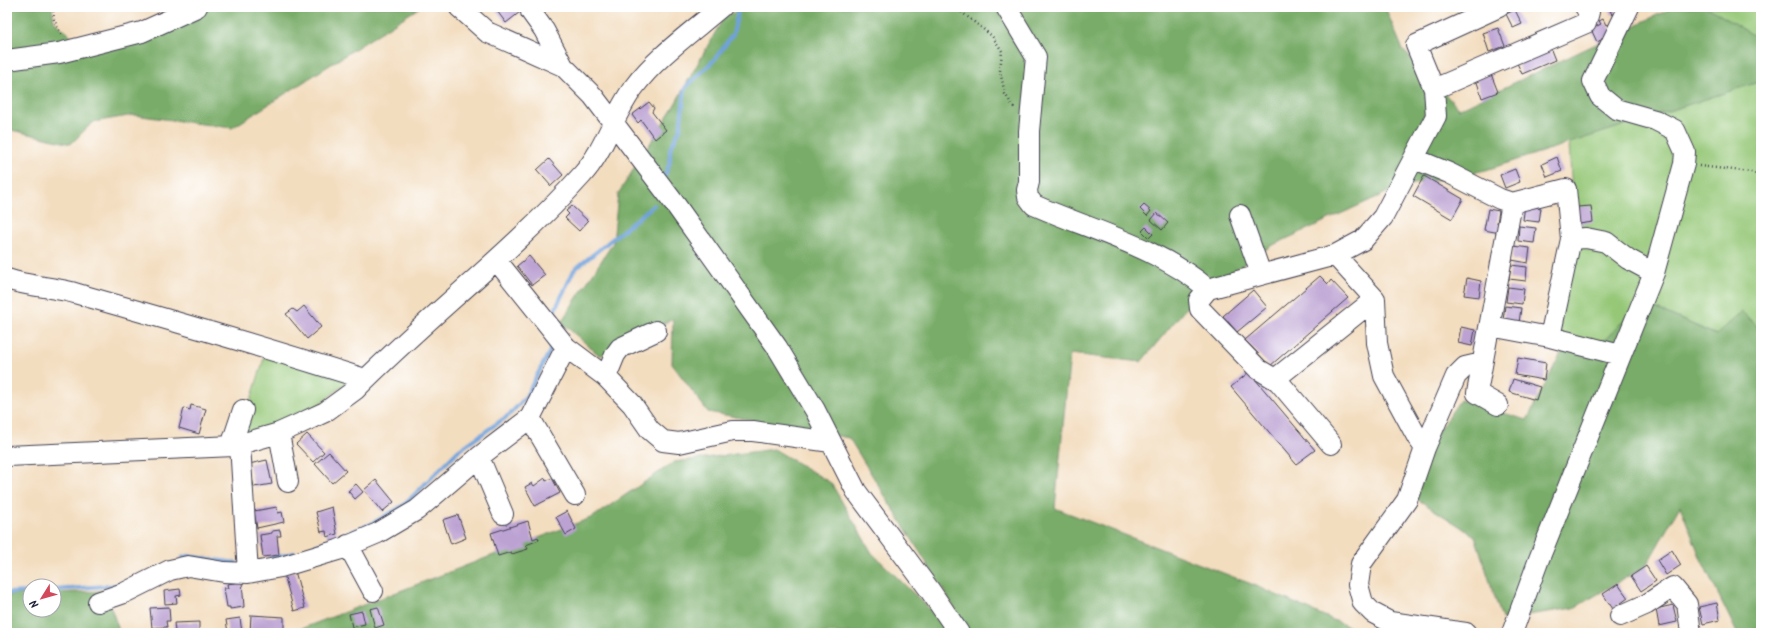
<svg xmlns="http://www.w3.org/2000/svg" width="1768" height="640" viewBox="0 0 1768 640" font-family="Kalam,sans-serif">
	<rect width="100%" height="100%" fill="#fff"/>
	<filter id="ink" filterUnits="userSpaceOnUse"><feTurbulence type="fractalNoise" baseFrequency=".025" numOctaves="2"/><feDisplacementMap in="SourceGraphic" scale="8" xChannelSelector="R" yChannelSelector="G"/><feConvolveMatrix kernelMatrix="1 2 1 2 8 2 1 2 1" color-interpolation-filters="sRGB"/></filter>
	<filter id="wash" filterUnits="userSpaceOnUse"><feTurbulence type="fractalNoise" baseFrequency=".012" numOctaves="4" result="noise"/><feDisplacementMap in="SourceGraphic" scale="16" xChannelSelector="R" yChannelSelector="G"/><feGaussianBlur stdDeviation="0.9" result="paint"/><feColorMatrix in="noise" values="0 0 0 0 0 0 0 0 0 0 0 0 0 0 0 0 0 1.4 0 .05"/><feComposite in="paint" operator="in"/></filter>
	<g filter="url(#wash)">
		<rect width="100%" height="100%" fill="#f3ddbf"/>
		<!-- green -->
		<path fill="#95c777" stroke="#5c7459" d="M1707 7H1761V40Z
			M1761 81V330L1742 313 1717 335 1641 302 1601 344 1557 334 1575 246 1569 143Z
			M265 355 349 381 304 416 240 435Z"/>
		<!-- forest -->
		<path fill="#78ac68" stroke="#4d6752" d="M7 7H52L54 21 84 47 194 7H420L232 128 134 115 93 122 71 144 7 129Z
			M746 7H1385L1403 50 1459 109 1674 7H1707L1761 40V81L1486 170 1399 187 1271 246 1197 295 1141 362 1070 354 1055 508 1249 583 1363 633H970L849 438 708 412 672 364 673 319 600 356 561 322 613 243 618 194 675 104 724 17Z
			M1641 302 1716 335 1742 312 1761 330V633H1737L1701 559 1680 506 1646 566 1574 608 1502 619 1475 536 1417 499 1432 440 1460 400 1527 420 1567 341 1601 344Z
			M774 449 831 483 872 553 940 619 947 633H290L593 517 674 462Z
			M105 591 120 633H7V595L30 594V610H54V593Z"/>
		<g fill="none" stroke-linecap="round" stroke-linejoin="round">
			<!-- stream -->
			<path stroke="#6fa2db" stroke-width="4" d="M665 175 670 162V149L680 129 685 88 715 59 733 34 739 7
				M553 320 554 312 574 270 654 205
				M310 548 371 524 404 505 458 451 509 415 525 398 550 351 551 339
				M182 558 188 556 236 563
				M270 559 294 553
				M54 590 119 585
				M7 593 30 592"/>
		</g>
		<g id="blocks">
			<!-- building -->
			<path fill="#bca2d3" d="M494 7H516L520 12 506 23Z
				M1609 7H1624L1612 15Z
				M1515 10 1522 24 1513 28 1506 14Z
				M1603 19 1606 25 1608 24 1613 34 1597 42 1591 29 1601 24 1599 21Z
				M1498 28 1505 46 1489 52 1483 33Z
				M1549 45 1555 60 1522 74 1517 63Z
				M1491 74 1498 92 1482 98 1476 79Z
				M649 102 654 108 652 112 666 130 655 139 641 120 638 123 632 115Z
				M1557 157 1562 171 1547 177 1542 164Z
				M549 159 563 175 551 186 537 170Z
				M1515 169 1520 182 1505 188 1500 175Z
				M1424 176 1463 199 1452 219 1413 196Z
				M1144 205 1151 211 1147 216 1140 209Z
				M1525 205 1541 208 1539 222 1523 220Z
				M572 206 588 221 579 231 565 218 569 214 566 211Z
				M1591 206 1593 222 1579 224 1577 207Z
				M1488 209 1499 211 1497 223 1502 224 1500 233 1484 230Z
				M1157 213 1168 223 1162 230 1151 220Z
				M1519 226 1536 228 1534 243 1518 241Z
				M1146 227 1153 234 1149 238 1142 231Z
				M1513 246 1530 248 1528 263 1512 260Z
				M529 256 545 275 532 285 517 266Z
				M1511 265 1527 267 1526 281 1509 279Z
				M1320 276 1328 284 1331 280 1348 298 1270 366 1245 340Z
				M1467 278 1481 281 1479 297 1464 295Z
				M1508 287 1524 289 1522 304 1506 302Z
				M1253 290 1267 307 1237 332 1223 316Z
				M304 306 321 327 307 339 286 314 293 309 297 312Z
				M1505 306 1521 308 1519 323 1503 320Z
				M1461 327 1475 330 1472 346 1458 343Z
				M1518 358 1546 363 1544 380 1515 375Z
				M1249 372 1315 450 1296 464 1231 387Z
				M1513 379 1540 387 1536 400 1509 392Z
				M191 405 206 409 199 434 179 428 184 408 190 410Z
				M307 434 324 452 313 462 296 444Z
				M329 452 346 471 332 483 315 464Z
				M267 460 272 484 254 487 249 464Z
				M545 478 546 481 552 478 560 493 535 506 525 487 532 483 534 486Z
				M376 480 394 502 382 512 364 490Z
				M356 484 363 492 355 499 348 491Z
				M277 507 278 513 282 512 284 522 257 528 254 511Z
				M332 507 337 534 327 537 326 531 321 532 316 512Z
				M567 511 576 529 566 535 556 517Z
				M458 515 466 538 451 544 443 520Z
				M528 521 533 539 538 537 539 540 526 545 528 549 512 554 511 552 498 556 491 533Z
				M280 530 281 536H277L279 555 263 557 260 535 272 533V531Z
				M1672 550 1681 565 1666 575 1657 560Z
				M1646 566 1656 581 1641 591 1631 576Z
				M295 571 305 608 294 611 284 574Z
				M242 582 244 607 230 609V607H227L224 588H228L227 584Z
				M1618 584 1628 598 1613 609 1603 594Z
				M180 589 181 595 176 596 177 603 165 604 164 591Z
				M1717 603 1720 620 1703 624 1699 607Z
				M1673 605 1677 622 1659 626 1656 609Z
				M169 607 170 621H166L167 627 152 628 150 608Z
				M378 607 384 625 375 628 370 609Z
				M362 611 365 624 352 627 349 614Z
				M251 615 284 617V629H281L280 633H250Z
				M240 618 242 633H228L226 620Z
				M199 622V633H169V631H175L174 623Z"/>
		</g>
	</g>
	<g filter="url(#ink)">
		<use href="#blocks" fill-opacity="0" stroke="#413e4f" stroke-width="1"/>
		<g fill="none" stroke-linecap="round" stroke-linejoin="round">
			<!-- minor casing -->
			<g stroke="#413e4f" stroke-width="22">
				<path id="minor" d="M459 7 487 32 563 66 593 96 675 204 777 347 815 410 856 491 929 589 959 633
					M1006 7 1036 57 1029 131V182L1027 190 1028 197 1034 205C1091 230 1160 248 1208 289
					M531 12 544 30 563 66
					M7 60 59 53 142 32 197 7
					M1434 89 1586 23 1589 12 1585 7
					M1415 159 1449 173 1500 199 1512 203 1566 189 1571 239 1550 337 1620 355
					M1240 215 1261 274
					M1571 239 1586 238 1606 242 1628 259 1654 273
					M497 261 566 347 606 377 632 404 650 430 663 441 679 443 733 431H753L831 442
					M7 279C30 287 55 287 78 294 174 321 270 349 365 379
					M1490 326 1550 337
					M606 377 615 355 620 348 656 331
					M1275 379 1375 299
					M1498 405 1477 393 1512 203
					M530 418 575 495
					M279 433 288 482
					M240 444 248 573
					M1331 444 1278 381 1258 369 1200 309 1199 300 1208 289 1335 255
					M231 446 243 410
					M1425 448 1456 376 1465 367 1482 363
					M7 456 234 446 279 433 297 425 325 412 355 390C428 316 512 253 582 175 605 150 613 115 634 87 655 58 693 31 721 7
					M479 457 503 514
					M348 545 373 591
					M98 602 124 593 170 570 188 566 224 572 248 573 281 567 338 550 378 533 417 510 479 457 530 418 566 347
					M1620 616 1647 604 1673 587 1687 604 1691 633
					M1466 633 1390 622 1373 613 1363 603 1358 585 1361 564 1407 500 1425 448 1417 437 1384 376 1377 343 1375 299 1335 255 1363 240 1383 217 1436 116 1434 89 1416 45 1499 7
					M1512 633 1539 559 1654 273 1684 164 1685 152 1675 130 1655 120 1616 109 1600 96 1593 81 1629 7"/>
			</g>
			<!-- path -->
			<path stroke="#413e4f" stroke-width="2.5" stroke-dasharray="1 3" stroke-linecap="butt" d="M53 7 54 20 62 36
				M955 7 992 36 1002 51 1000 71 1005 94 1015 109
				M1699 166 1751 172 1761 176"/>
			<!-- minor -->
			<use href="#minor" stroke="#fff" stroke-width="20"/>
		</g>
	</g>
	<!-- margin -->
	<rect width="1768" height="640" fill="none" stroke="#fff" stroke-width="24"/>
	<!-- north arrow -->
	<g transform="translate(42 598) rotate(233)"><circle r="19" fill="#ffffff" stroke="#a7a7b1"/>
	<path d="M0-3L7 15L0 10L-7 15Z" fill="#d1495b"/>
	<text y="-6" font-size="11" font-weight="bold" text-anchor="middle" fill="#22223b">N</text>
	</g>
</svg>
